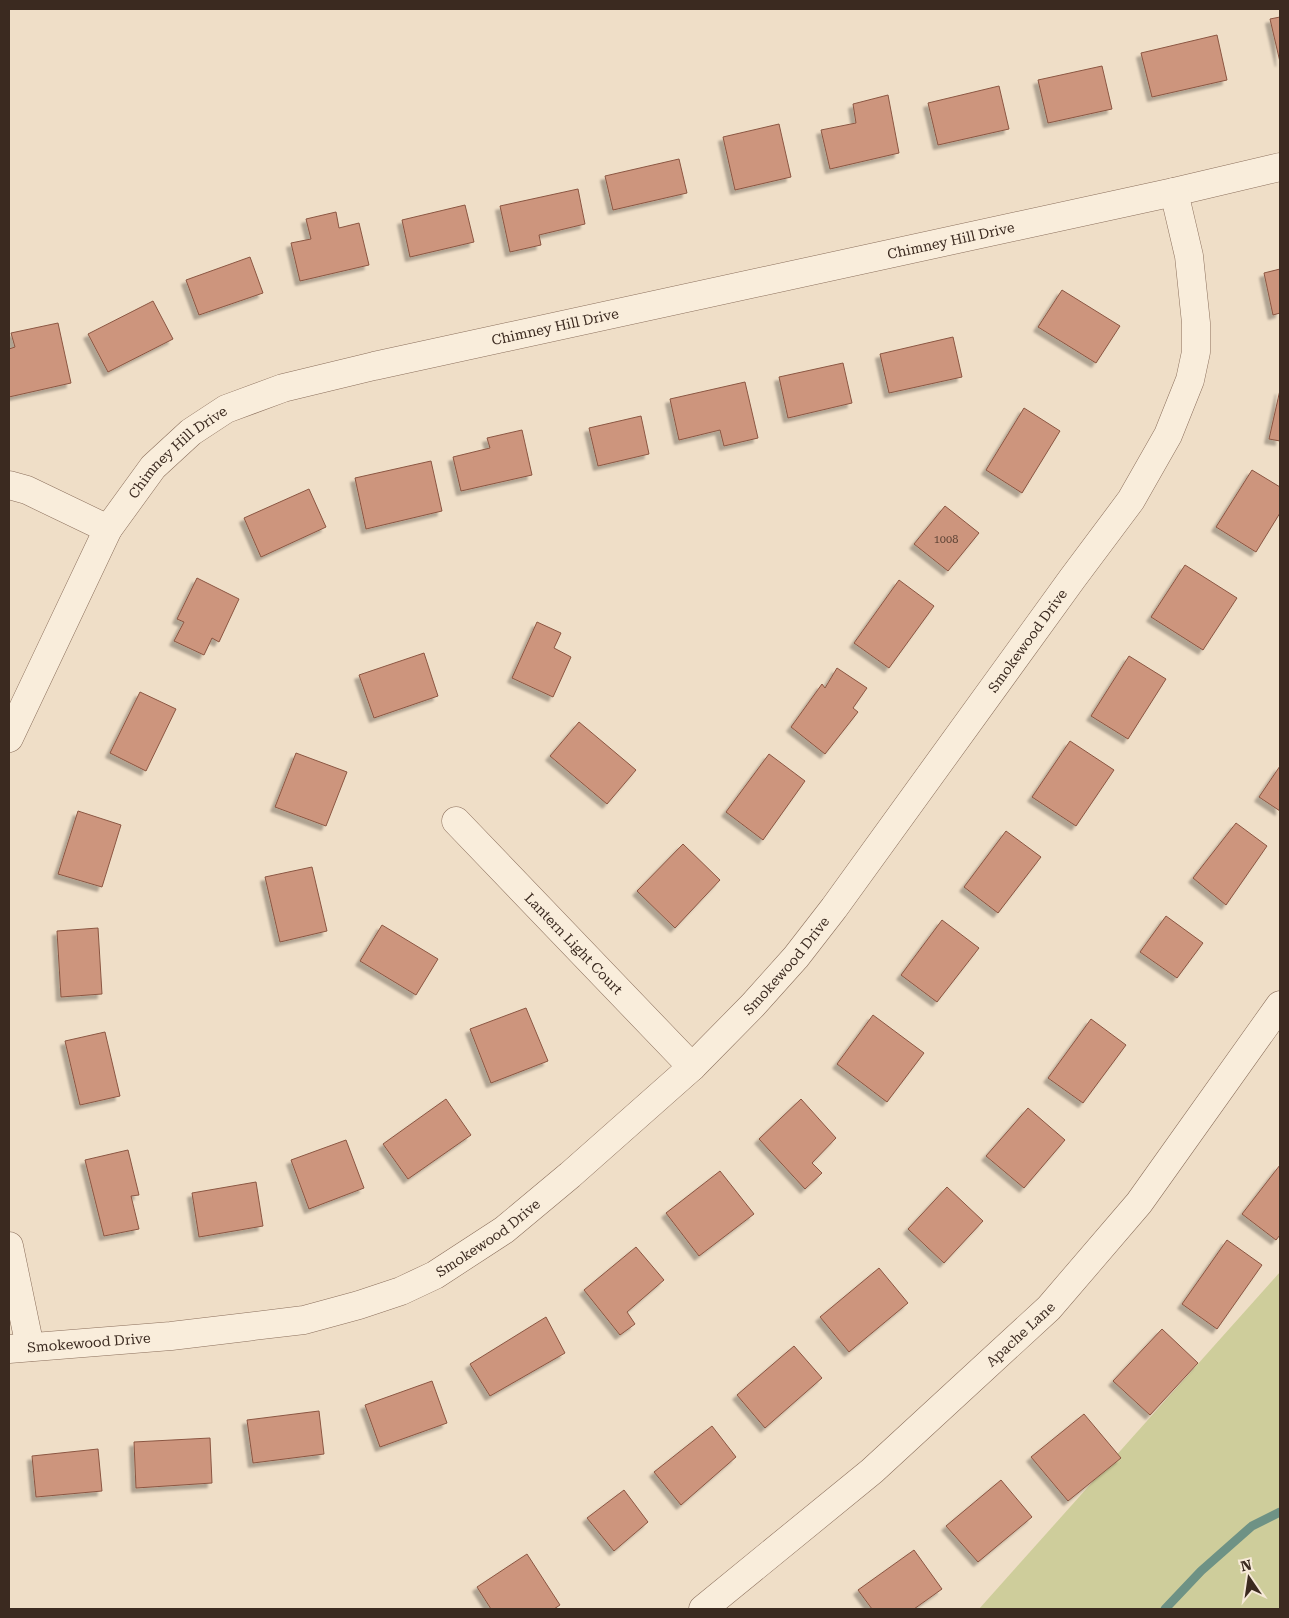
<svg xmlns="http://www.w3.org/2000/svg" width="1289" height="1618" viewBox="0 0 1289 1618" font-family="'Roboto Serif',serif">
	<defs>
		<filter id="shadow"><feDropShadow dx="-4.5" dy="4.5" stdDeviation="1" flood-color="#0004"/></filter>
	</defs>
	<rect width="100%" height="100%" fill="#efdec7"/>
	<!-- green -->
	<path fill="#cecd9b" d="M1280 1272V1609H979Z"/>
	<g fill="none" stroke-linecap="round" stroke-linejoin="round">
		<!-- stream -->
		<path stroke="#6e9285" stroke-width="9" d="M1165 1609 1201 1571 1252 1526 1280 1512"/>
	</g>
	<!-- building -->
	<path fill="#cd957d" stroke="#8b5642" filter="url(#shadow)" d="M1280 17V62L1270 19Z
		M1217 35 1227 80 1152 97 1141 53Z
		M1102 66 1112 109 1048 123 1038 80Z
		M999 86 1009 129 938 145 928 103Z
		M888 95 899 153 830 169 821 130 856 123 853 104Z
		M779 124 791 177 735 190 723 137Z
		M679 159 687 193 613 210 605 176Z
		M578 189 585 224 539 235 541 245 510 252 500 206Z
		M465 205 474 242 410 257 402 220Z
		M336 212 339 228 359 223 369 265 300 281 291 243 311 239 306 219Z
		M250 257 263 293 199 315 186 280Z
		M1280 269V313L1273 315 1264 273Z
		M1062 290 1120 326 1096 363 1038 327Z
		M153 301 173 339 108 372 88 334Z
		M58 323 71 383 9 397V349L15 347 11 333Z
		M953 337 962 377 889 393 880 354Z
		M843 363 852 403 788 418 779 377Z
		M745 382 758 438 724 446 720 430 679 440 670 399Z
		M1280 390V441L1269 439Z
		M1024 408 1060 431 1022 493 986 470Z
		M641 416 649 454 598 466 589 428Z
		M522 430 532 475 461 491 453 457 490 448 487 438Z
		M431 461 442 511 366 529 355 478Z
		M1252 470 1280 487V513L1256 552 1216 527Z
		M309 489 326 527 261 557 244 518Z
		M945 506 979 533 948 571 914 544Z
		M1185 565 1237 598 1203 650 1151 617Z
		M197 578 239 599 219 642 212 638 204 655 174 641 184 622 177 619Z
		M899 580 934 606 889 668 854 643Z
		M537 622 561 633 554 648 571 657 553 697 512 678Z
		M424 653 438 696 374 718 359 675Z
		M1129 656 1166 679 1128 739 1091 716Z
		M837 668 867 688 853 708 858 712 825 754 791 727 822 684 825 688Z
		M140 692 176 709 146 771 110 753Z
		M579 722 636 770 607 804 550 756Z
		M1070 741 1114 770 1076 826 1032 797Z
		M296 753 347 772 326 826 275 807Z
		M769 754 805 781 763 840 726 812Z
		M1280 766V811L1259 797Z
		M78 811 121 825 102 887 58 874Z
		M1236 823 1267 846 1226 905 1193 878Z
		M1006 831 1041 857 998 913 964 887Z
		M683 844 720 880 675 928 637 891Z
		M312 867 327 931 280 942 265 877Z
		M1166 916 1203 943 1177 978 1140 952Z
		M942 920 979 948 937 1002 901 975Z
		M382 925 438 959 416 995 360 961Z
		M98 928 102 994 61 997 57 931Z
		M526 1008 548 1061 491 1083 470 1029Z
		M873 1015 924 1053 887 1102 837 1064Z
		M1091 1019 1126 1045 1083 1103 1048 1078Z
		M105 1032 120 1096 80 1105 65 1041Z
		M446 1099 471 1135 408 1179 383 1144Z
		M801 1099 836 1138 812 1163 822 1173 805 1189 759 1139Z
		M1028 1108 1065 1140 1024 1188 986 1156Z
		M346 1140 364 1188 309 1209 291 1160Z
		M128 1150 139 1195 131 1196 139 1229 104 1236 85 1160Z
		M1280 1165V1235L1276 1240 1242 1214Z
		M720 1171 754 1214 699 1256 666 1213Z
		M256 1182 263 1226 199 1237 192 1193Z
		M947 1187 983 1221 944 1263 908 1229Z
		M1227 1240 1262 1265 1217 1329 1182 1304Z
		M636 1247 664 1280 627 1312 635 1324 620 1335 584 1290Z
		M879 1268 908 1303 849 1352 820 1317Z
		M546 1317 565 1353 490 1396 470 1364Z
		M1162 1329 1198 1363 1150 1415 1113 1381Z
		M794 1346 822 1378 765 1428 737 1395Z
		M432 1381 447 1423 380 1447 365 1405Z
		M319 1411 324 1454 253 1463 247 1420Z
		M1084 1414 1121 1458 1068 1501 1031 1457Z
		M712 1426 736 1457 681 1505 654 1472Z
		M210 1438 212 1483 136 1488 134 1442Z
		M98 1449 102 1491 36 1497 32 1456Z
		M1001 1480 1032 1517 978 1562 946 1526Z
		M624 1490 648 1522 614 1551 587 1518Z
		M914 1550 942 1589 914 1609H872L858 1590Z
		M527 1554 560 1605 554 1609H491L477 1587Z"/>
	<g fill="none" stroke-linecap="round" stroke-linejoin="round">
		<!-- minor casing -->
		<g stroke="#8b6f5c" stroke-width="29">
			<g id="minor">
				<path d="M9 485 27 490 108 529"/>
				<path id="s1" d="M9 738 108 529 153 467 191 432 226 409 283 388 374 366 1174 192 1280 167"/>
				<path id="s2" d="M456 821 692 1067"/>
				<path d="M9 1246 30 1347"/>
				<path id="s3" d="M9 1349 171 1336 304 1320 359 1305 401 1291 435 1275 504 1230 570 1175 692 1067 753 1005 796 957 834 908 1072 579 1131 500 1168 435 1190 380 1196 352V323L1189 256 1174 192"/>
				<path id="s4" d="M703 1609 872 1471 1049 1308 1139 1203 1280 1005"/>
			</g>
		</g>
		<!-- minor -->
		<use href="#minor" stroke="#f9eddb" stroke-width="28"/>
	</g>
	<g text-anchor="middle" stroke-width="5" stroke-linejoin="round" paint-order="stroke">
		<!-- number labels -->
		<g font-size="11" fill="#604537">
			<text x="946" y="543">1008</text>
		</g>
		<!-- street labels -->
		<g font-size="14" fill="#3b2a20" stroke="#f6e9d7">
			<text dy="5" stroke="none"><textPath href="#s1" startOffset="1146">Chimney Hill Drive</textPath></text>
			<text dy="5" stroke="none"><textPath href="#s1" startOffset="741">Chimney Hill Drive</textPath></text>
			<text dy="5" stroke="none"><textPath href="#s1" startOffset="336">Chimney Hill Drive</textPath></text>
			<text dy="5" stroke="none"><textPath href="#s3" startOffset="1310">Smokewood Drive</textPath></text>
			<text dy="5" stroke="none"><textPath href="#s2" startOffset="170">Lantern Light Court</textPath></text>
			<text dy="5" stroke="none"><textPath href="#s3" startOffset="905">Smokewood Drive</textPath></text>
			<text dy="5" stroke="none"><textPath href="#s3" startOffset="500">Smokewood Drive</textPath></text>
			<text dy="5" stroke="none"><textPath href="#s4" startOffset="420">Apache Lane</textPath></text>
			<text dy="5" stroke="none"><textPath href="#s3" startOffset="80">Smokewood Drive</textPath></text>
		</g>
	</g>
	<!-- border -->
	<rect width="1289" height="1618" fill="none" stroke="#3b2a20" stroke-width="20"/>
	<!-- north arrow -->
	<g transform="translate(1249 1578) rotate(347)" stroke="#f6e9d7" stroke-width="4" paint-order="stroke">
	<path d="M0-4L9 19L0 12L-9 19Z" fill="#3b2a20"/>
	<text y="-8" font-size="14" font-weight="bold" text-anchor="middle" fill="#3b2a20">N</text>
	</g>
</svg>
